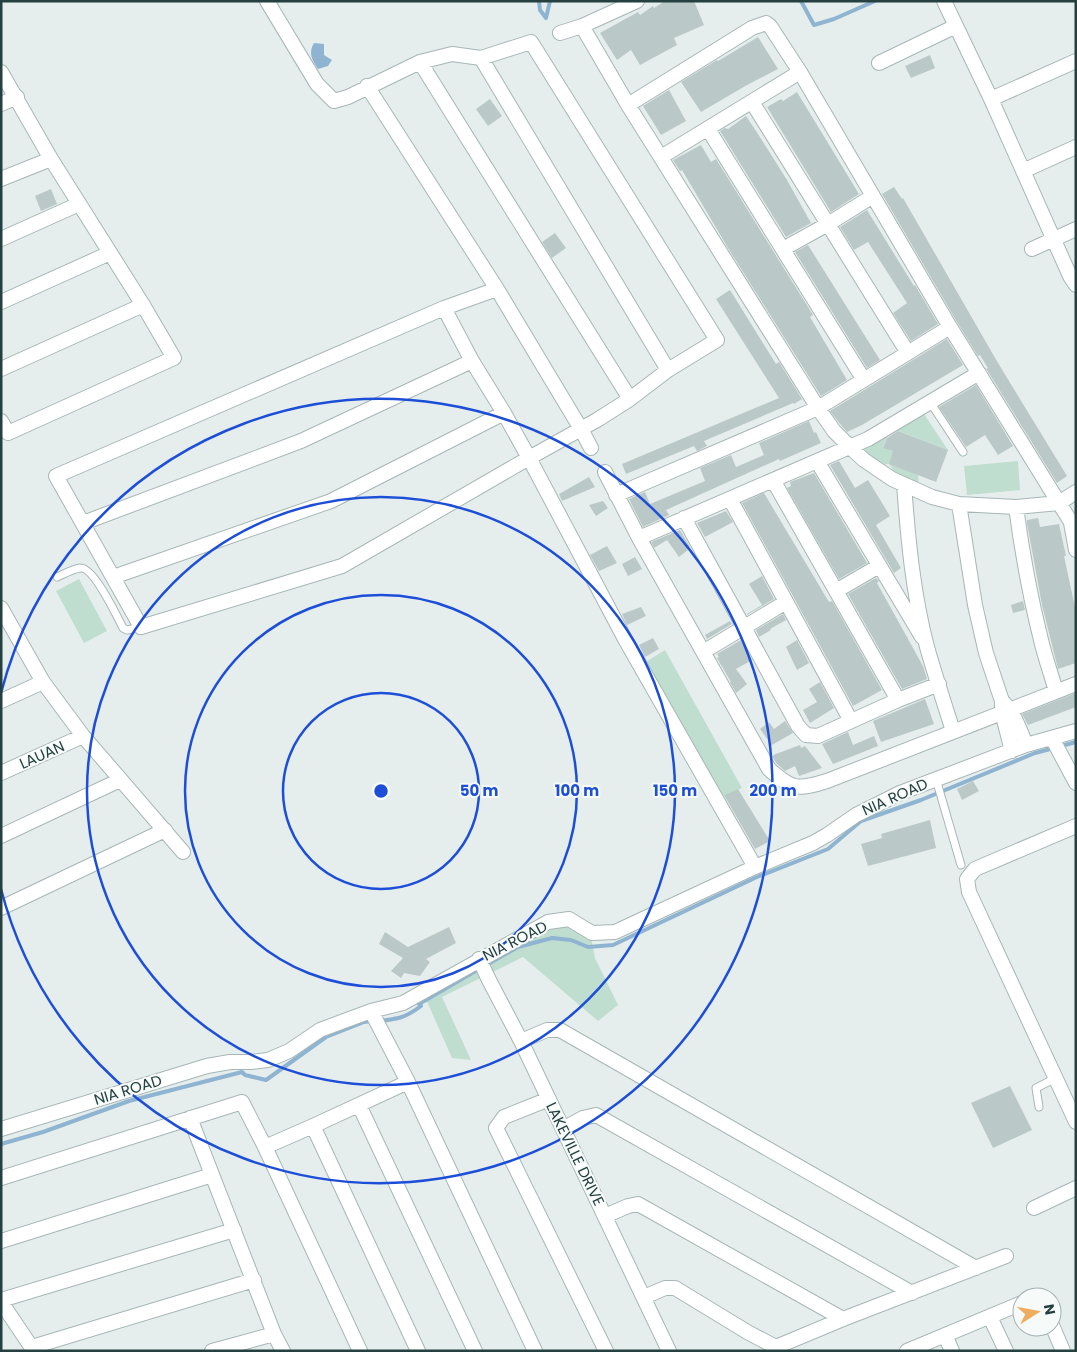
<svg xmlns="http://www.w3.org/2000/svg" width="1077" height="1352" viewBox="0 0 1077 1352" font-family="Poppins,sans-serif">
	<rect width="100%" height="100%" fill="#e5eeed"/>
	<!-- green -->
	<path fill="#bfded0" d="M918 405 948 450 891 428 883 447 893 451 918 475 919 485 895 473 889 464 879 465 853 444Z
		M1018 461 1020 490 967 495 964 466Z
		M79 579 107 631 84 643 56 591Z
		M665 650 742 788 719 797 641 665Z
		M554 922 590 931 595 958 618 1005 598 1021 523 957 442 997 471 1060 452 1058 421 988Z"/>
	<!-- water -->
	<path fill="#8fb4d1" d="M314 43 324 44V55L332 60 328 66 318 69C312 60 308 53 314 43Z"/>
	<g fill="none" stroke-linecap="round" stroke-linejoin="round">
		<!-- stream -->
		<path stroke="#8fb4d1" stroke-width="4" d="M539 1 540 10 546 18 550 1
			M801 1 814 25 834 19 875 1
			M1061 746 1076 742
			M488 964 518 947 552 938 571 940 588 947 613 945 757 877 828 849 861 821 921 800 1035 753 1054 748
			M379 1021C398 1019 405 1018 421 1006L419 1004 479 969
			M1 1144 43 1132 129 1101 242 1072 245 1075 266 1080 326 1037 364 1022 372 1021"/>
	</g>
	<!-- building -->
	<path fill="#bac9c7" d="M665 1H694L704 25 674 38 677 45 640 65 631 50 617 60 600 33 638 12 640 15 653 6 654 8Z
		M758 37 778 69 747 85 701 112 681 82 717 60 718 61Z
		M930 55 935 68 911 78 905 66Z
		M669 90 686 121 661 135 643 106Z
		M797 92 859 194 831 212 767 107 781 99 783 101Z
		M490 99 502 116 488 126 476 109Z
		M746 116 758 134 787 180 811 223 786 237 720 131 725 128 728 129Z
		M701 145 711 162 716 159 813 315 810 317 847 380 821 396 728 248 682 170 680 171 673 160Z
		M894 187 902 199 903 198 998 363 1067 476 1057 483 987 370 986 369 988 368 980 355 978 356 957 322 882 194Z
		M51 189 57 204 41 211 35 196Z
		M867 210 914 286 915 285 938 324 911 341 893 313 907 303 868 242 854 250 840 227Z
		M555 233 566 248 552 258 542 242Z
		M808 245 880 360 867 368 795 252Z
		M730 290 776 364 779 362 802 399 794 404 793 403 704 441 707 446 697 451 694 446 626 474 622 464 779 398 716 299Z
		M947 339 963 365 862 425 847 432 841 425 830 411Z
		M976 385 1013 446 998 455 985 435 966 447 939 407Z
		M809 421 814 433 816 432 821 443 780 461 779 459 666 510 669 515 643 527 629 499 645 492 650 504 705 481 700 468 731 455 736 467 764 455 759 443Z
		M898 431 948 450 936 482 889 464 893 451 883 448 887 438Z
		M839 461 855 488 868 480 890 516 876 525 901 568 894 573 830 465Z
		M814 473 867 563 839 579 787 488 791 486 790 482Z
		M589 477 595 487 562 501 559 494Z
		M764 493 829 602 832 601 882 690 853 706 742 503Z
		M603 501 608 508 596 516 589 505Z
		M726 511 733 522 705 537 697 523Z
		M1038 518 1040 527 1059 524 1066 556H1064L1076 612V663L1058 669 1042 605 1027 523V520Z
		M680 530 690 547 687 549 688 550 679 557 667 540 654 548 651 542Z
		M607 546 617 563 599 571 590 555Z
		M635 557 642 569 628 576 622 564Z
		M762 576 774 599 747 615V614L762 605 749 584Z
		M876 578 879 581 877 583 923 666 927 679 902 689 848 594Z
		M1023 601 1025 610 1013 613 1011 605Z
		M641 607 646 616 627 625 622 614Z
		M783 614 786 620 770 629 771 630 759 637 756 630Z
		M730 621 732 624 707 639 705 635Z
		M653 638 659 649 645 657 639 645Z
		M741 640 752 660 736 669 747 684 736 693 730 682H731L717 658 719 657 717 654Z
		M797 640 809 663 797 670 786 647Z
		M820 682 834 708 810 723 803 710 817 702 809 689Z
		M1076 693V707L1028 725 1022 714Z
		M925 699 934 724 881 742 873 721Z
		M785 721 793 733 770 746 768 740 760 729 769 722 774 729Z
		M848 732 853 745 874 736 878 746 833 764 822 744Z
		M800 745 801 748 805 746 822 768 799 776 795 766 785 771 776 763 772 756H774L773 755Z
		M973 781 979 791 962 800 957 789Z
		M738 789 770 841 755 849 724 795Z
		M930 820 936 848 868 866 861 844 882 838 881 834Z
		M449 927 456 943 426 959 430 962 420 976 404 973 401 978 391 971 403 958 379 944 385 932 408 947Z
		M1010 1086 1032 1130 993 1148 971 1103Z"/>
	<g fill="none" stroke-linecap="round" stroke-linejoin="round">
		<!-- service casing -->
		<g stroke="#a7b6b6" stroke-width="9">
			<path id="service" d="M930 402 963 452
				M57 577C64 574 73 569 80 568 93 566 117 616 123 628L127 630 141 627
				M936 779 961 865
				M1039 1107 1036 1088 1056 1078"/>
		</g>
		<!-- minor casing -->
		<g stroke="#a7b6b6" stroke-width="16">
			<path id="minor" d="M267 1 317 84 334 101 348 97 420 62 452 54 481 58 531 42 717 340 668 370 630 399 597 420 529 458 342 566 141 627 56 476 444 308 497 289
				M944 1 991 99 1070 276 1076 285
				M582 26 628 105 818 408 834 431 850 447 864 460 892 479 932 497 959 504
				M560 33 582 26 637 1
				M481 58 668 370
				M420 62 630 399
				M879 63 956 26
				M1 72 51 159 143 305 174 358 8 433 1 421
				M367 86 497 289 581 429 591 448
				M991 99 1076 61
				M752 102 908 353
				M1 104 17 97
				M628 105 752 28 766 23 770 26 800 72 950 327 1059 503 1076 492
				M708 129 864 380
				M661 157 800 72
				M1023 171 1076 147
				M1 179 51 159
				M1 239 79 204
				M783 249 828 224 873 196
				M1032 249 1076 229
				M1 302 110 253
				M444 308 472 361 504 413 529 458 625 639 755 867
				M1 369 143 305
				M817 461 922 637
				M605 472 639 538 769 769C792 790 798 790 827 781L1076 684
				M773 480 898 700
				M904 484C908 539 913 594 927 647 935 675 944 703 953 731
				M616 495 818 408 950 327
				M730 499 851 721
				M1016 507C1022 552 1030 596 1041 640 1045 657 1051 674 1056 691
				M684 518 798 726 806 735 818 736 898 700 939 684
				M83 523 301 441 472 361
				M1071 523 1076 550
				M639 538 868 439 979 373
				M113 577 331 501 504 413
				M836 591 879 566
				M1 608 43 682 83 736 183 852
				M703 652 786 602
				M1 701 43 682
				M1004 703C1015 715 1020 730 1026 745
				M1052 738 1076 783
				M1012 751 1002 712V701L986 653 975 605 959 504 1016 507 1059 503 1076 530
				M1 773 83 736
				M1076 826 975 869 967 879 969 892 1076 1122
				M1 836 120 780
				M1 908 165 830
				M479 959 489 980 521 1041 669 1351
				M371 1011 408 1082 535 1351
				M521 1041 547 1030H560L976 1268
				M549 1099 504 1117 496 1128 606 1351
				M359 1105 475 1351
				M190 1118 274 1334 283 1351
				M313 1126 418 1351
				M1 1129 207 1066 230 1062H251L268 1060 289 1051 320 1030 371 1011 403 1003 548 922 569 919 592 933 615 932 755 867 813 843 827 835 856 815 900 793 1026 745 1076 731
				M563 1129 583 1118 596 1115 912 1293
				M265 1147 313 1126 408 1082
				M1 1178 242 1102 265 1147 360 1351
				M1034 1208 1076 1188
				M605 1216 628 1206 638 1204 843 1319
				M1 1241 212 1175
				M644 1297 665 1288H675L749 1333 776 1347 843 1319 1006 1256
				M1 1300 234 1230
				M1 1302 34 1351
				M990 1317 1006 1351
				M1052 1325 1063 1351
				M945 1335 952 1351
				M32 1347 254 1280
				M212 1351 274 1334
				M907 1351 1022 1303"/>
		</g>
		<!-- service -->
		<use href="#service" stroke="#fff" stroke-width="7"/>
		<!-- minor -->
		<use href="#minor" stroke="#fff" stroke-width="14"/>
	</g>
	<!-- distance rings -->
	<g fill="none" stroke="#1d4ed8" stroke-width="2.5">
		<circle cx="381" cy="791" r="98"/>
		<circle cx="381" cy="791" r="196"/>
		<circle cx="381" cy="791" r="294"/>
		<path d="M1 693A392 392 0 1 1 1 889"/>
	</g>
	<g text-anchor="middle" stroke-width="4" stroke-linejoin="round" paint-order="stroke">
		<!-- street labels -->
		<g font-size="15" fill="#244040" stroke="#f6faf9">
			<text transform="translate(42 755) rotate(-24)" y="5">LAUAN</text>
			<text transform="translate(895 797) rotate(-24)" y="5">NIA ROAD</text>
			<text transform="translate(515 941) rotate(-27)" y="5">NIA ROAD</text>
			<text transform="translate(128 1090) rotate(-17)" y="5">NIA ROAD</text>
			<text transform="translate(575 1154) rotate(64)" y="5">LAKEVILLE DRIVE</text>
		</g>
	</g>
	<circle cx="381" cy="791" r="8" fill="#1d4ed8" stroke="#f6faf9" stroke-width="2.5"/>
	<g font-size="15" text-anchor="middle" font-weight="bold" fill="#1d4ed8" stroke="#f6faf9" stroke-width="4" stroke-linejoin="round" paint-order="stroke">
		<text x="479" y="796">50 m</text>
		<text x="577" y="796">100 m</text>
		<text x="675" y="796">150 m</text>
		<text x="773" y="796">200 m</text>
	</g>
	<!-- border -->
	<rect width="1077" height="1352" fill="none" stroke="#244040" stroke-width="5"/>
	<!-- north arrow -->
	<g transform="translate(1037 1312) rotate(79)"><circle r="24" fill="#f6faf9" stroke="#a2b0af"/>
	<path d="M0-4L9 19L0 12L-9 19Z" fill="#efad62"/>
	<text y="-8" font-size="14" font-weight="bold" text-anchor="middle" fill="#244040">N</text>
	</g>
</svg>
